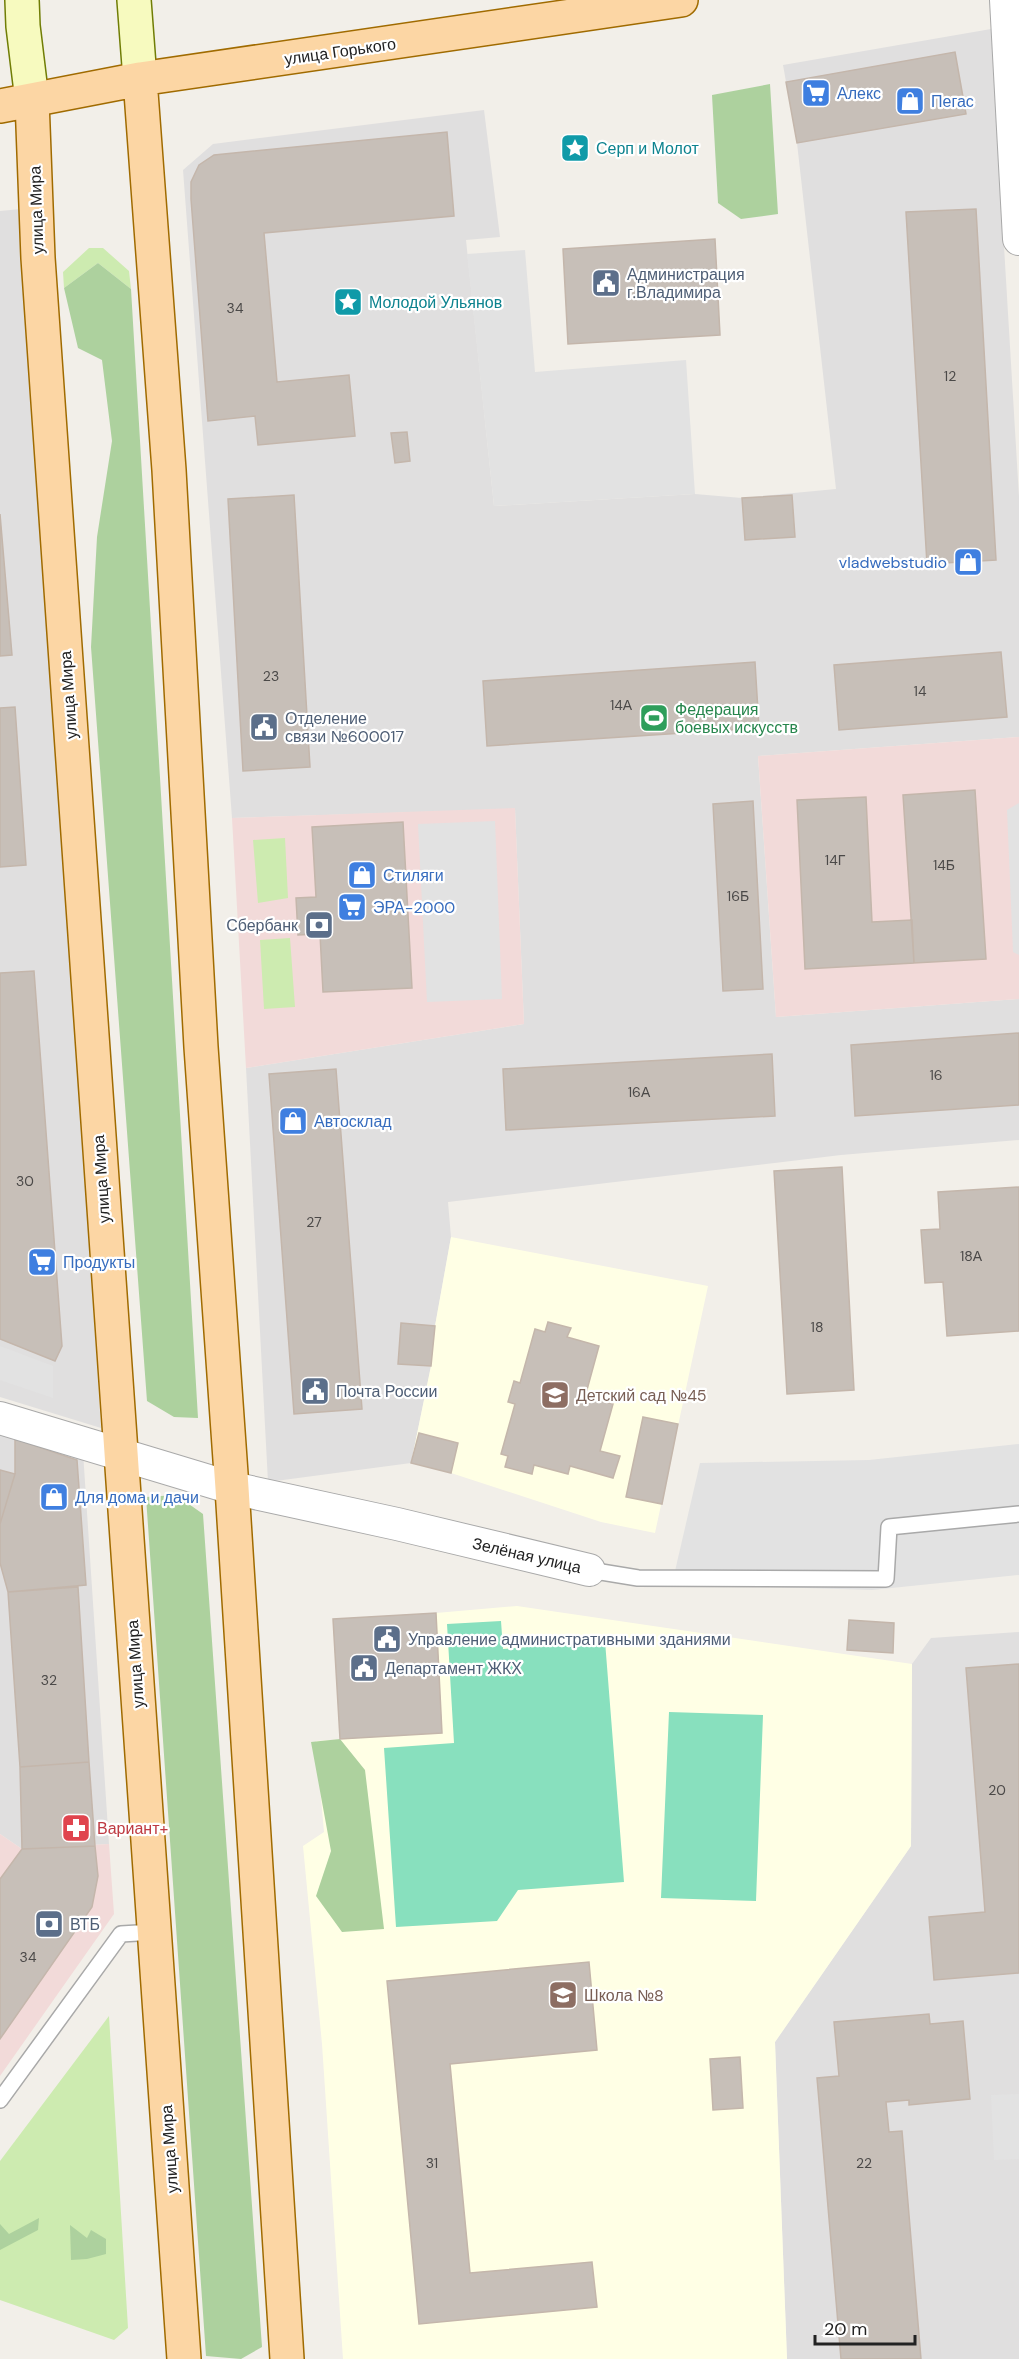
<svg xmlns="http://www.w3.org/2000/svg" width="1019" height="2359" viewBox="0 0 1019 2359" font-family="'DM Sans',sans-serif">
	<rect width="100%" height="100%" fill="#f2efe9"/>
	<!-- residential -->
	<path fill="#e0dfdf" d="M991 29 1019 497V737L758 756 776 1017 1019 999V1140L841 1155 448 1202 451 1237 435 1326 401 1323 398 1364 431 1366 411 1463 268 1482 246 1068 524 1024 515 809 232 818 183 170 213 144 484 110 500 237 466 240 494 506 695 494 742 498 836 489 797 143 783 65Z
		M21 209 101 1428 0 1397V211Z
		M0 1429 83 1452 109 1844 22 1849 0 1834Z
		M1019 1632V2359H787L775 2042 911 1846 912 1664 931 1638Z"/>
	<!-- commercial -->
	<path fill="#f2dad9" d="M1019 737V999L776 1017 758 756Z
		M515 808 524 1024 246 1068 232 818Z
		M0 1834 22 1849 109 1844 114 1914 0 2076Z"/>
	<!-- education -->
	<path fill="#ffffe5" d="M451 1237 708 1286 655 1533 601 1522 451 1473 411 1463 431 1366 435 1326Z
		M517 1606 912 1664 911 1846 775 2042 787 2359H343L322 2044 303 1846 324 1832 316 1741 442 1733 436 1613Z"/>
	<!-- grass -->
	<path fill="#cdebb0" d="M89 248H103L129 271 131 289 98 263 64 288 63 272Z
		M285 838 288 898 258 903 253 840Z
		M290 938 295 1007 264 1009 260 940Z
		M109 2016 128 2328 114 2340 0 2300V2161Z"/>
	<!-- forest -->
	<path fill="#add19e" d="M770 84 778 214 741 219 718 203 712 95Z
		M98 263 131 289 198 1418 174 1417 147 1401 91 647 97 537 112 441 102 360 78 348 64 288Z
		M176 1495 203 1514 262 2347 241 2359 206 2356 146 1497Z
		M340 1739 365 1770 384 1929 342 1932 316 1896 331 1851 311 1742Z
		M39 2218 38 2230 0 2250V2224L9 2234Z
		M70 2225 87 2238 91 2230 106 2239V2254L87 2259 71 2260Z"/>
	<!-- pitch -->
	<path fill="#88e0be" d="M501 1621 503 1649 605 1641 624 1882 518 1890 497 1921 396 1927 384 1748 454 1743 447 1624Z
		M669 1712 763 1715 756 1901 661 1898Z"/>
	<!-- parking -->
	<path fill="#e2e2e2" d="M525 250 535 372 686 360 695 494 494 506 467 254Z
		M1019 803V955L1013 952 1007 810Z
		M495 821 502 999 427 1002 418 824Z
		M0 1346 53 1366V1398L0 1380Z
		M1019 1444V1575L872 1590 672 1584 700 1463 869 1460Z
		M1019 2094V2159L994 2160 991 2095Z"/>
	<!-- building -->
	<path fill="#c7bfb8" stroke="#c4b6ab" stroke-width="1.5" d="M955 52 966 114 797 143 786 82Z
		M447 132 454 216 264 233 277 382 349 375 355 436 258 445 255 416 208 421 191 199V182L199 165 214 155Z
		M976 209 996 560 927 564 906 212Z
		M715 239 720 335 568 344 563 249Z
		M407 432 410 461 395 463 391 433Z
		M294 495 310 767 243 771 228 499Z
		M792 495 795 537 745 540 742 498Z
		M0 514 12 655 0 656Z
		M1001 652 1007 717 839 730 834 665Z
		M755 662 759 728 487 746 483 681Z
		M15 707 26 865 0 867V708Z
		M975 790 986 959 914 963 903 795Z
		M866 797 872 922 912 920 914 963 805 969 797 800Z
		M753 801 763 989 723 991 713 804Z
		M403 822 412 988 323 992 320 934 298 935 296 898 316 897 312 827Z
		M34 971 62 1346 55 1361 0 1339V973Z
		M1019 1033V1105L855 1116 851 1045Z
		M772 1054 775 1116 506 1130 503 1069Z
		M336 1069 362 1409 294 1414 269 1074Z
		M842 1167 854 1390 787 1394 774 1171Z
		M1019 1187V1331L947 1336 943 1282 925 1283 921 1230 940 1229 938 1192Z
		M548 1322 571 1328 567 1337 599 1346 585 1397 613 1404 600 1451 620 1456 613 1478 570 1466 568 1474 534 1465 532 1474 505 1467 508 1456 501 1454 515 1404 508 1402 514 1381 520 1383 535 1329 545 1332Z
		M401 1323 435 1326 431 1366 398 1364Z
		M643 1417 678 1424 662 1504 626 1497Z
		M419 1433 458 1443 451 1473 411 1463Z
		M15 1439 77 1460 86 1585 8 1592 0 1563V1524L15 1474Z
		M0 1470 15 1474 0 1524Z
		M78 1587 89 1762 20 1767 8 1592Z
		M436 1613 442 1733 340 1739 333 1619Z
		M849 1620 894 1623 893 1653 847 1650Z
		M1019 1664V1973L934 1980 929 1917 985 1912 966 1668Z
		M89 1762 95 1846 22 1849 20 1767Z
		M95 1846 98 1876 92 1907 0 2039V1879L22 1849Z
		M589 1962 597 2050 450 2064 470 2273 592 2262 597 2307 419 2324 387 1981Z
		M929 2014 930 2024 963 2021 970 2099 909 2105V2100L886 2102 889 2132 902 2131 921 2359H841L817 2078 839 2076 834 2022Z
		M740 2057 743 2108 713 2110 710 2059Z"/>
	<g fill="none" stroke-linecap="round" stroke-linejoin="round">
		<!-- lane casing -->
		<g stroke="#a9a9a9" stroke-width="18">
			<path id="lane" d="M589 1570 638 1578 886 1579 889 1527 1019 1514
				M0 2100 121 1934 154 1932"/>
		</g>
		<!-- street casing -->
		<g stroke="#a9a9a9" stroke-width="34">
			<path id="street" d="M1006 0 1019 239
				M0 1418 232 1488 397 1524 589 1570"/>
		</g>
		<!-- secondary casing -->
		<g stroke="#707d05" stroke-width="36">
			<path id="secondary" d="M22 0 23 26 32 100
				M134 0 140 79"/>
		</g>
		<!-- primary casing -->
		<g stroke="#a06b00" stroke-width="36">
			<path id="primary" d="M140 79 169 470 201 1047 232 1488 287 2359
				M32 100 38 258 184 2359
				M0 106 140 79 681 0"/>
		</g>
		<!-- lane -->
		<use href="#lane" stroke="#fff" stroke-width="15"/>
		<!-- street -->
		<use href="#street" stroke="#fff" stroke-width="32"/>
		<!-- secondary -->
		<use href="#secondary" stroke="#f7fabf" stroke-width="33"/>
		<!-- primary -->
		<use href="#primary" stroke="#fcd6a4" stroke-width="33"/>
	</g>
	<!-- icons -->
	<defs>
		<g id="supermarket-square" transform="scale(1.5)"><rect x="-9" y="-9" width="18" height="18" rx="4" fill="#3f7fe0" stroke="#fff"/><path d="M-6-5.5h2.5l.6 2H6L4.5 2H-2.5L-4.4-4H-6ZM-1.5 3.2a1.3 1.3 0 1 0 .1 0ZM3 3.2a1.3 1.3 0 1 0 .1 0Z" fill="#fff"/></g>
		<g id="shop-square" transform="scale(1.5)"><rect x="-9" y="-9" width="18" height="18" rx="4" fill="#3f7fe0" stroke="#fff"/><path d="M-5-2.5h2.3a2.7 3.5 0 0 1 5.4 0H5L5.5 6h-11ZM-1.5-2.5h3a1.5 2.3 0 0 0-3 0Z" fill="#fff"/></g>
		<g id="sight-square" transform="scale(1.5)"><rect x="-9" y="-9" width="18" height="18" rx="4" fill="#0f9aa8" stroke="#fff"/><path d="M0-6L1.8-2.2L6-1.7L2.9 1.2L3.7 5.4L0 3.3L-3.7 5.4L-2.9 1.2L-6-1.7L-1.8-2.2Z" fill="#fff"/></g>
		<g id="civic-square" transform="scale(1.5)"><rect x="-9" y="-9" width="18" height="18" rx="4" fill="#5c6f8a" stroke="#fff"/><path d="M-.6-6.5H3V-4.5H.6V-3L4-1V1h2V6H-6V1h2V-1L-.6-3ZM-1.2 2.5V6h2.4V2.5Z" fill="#fff"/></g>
		<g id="stadium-square" transform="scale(1.5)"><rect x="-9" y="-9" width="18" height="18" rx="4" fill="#2e9e5b" stroke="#fff"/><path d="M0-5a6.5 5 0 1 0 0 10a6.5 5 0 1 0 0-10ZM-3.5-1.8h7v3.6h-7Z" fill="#fff"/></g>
		<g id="bank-square" transform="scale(1.5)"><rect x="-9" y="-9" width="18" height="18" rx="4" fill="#5c6f8a" stroke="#fff"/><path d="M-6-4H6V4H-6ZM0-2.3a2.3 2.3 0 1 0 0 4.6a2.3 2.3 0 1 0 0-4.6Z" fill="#fff"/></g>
		<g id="school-square" transform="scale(1.5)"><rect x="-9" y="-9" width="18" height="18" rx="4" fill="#8d6e63" stroke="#fff"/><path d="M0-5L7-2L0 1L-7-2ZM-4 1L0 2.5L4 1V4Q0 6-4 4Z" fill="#fff"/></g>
		<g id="pharmacy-square" transform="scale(1.5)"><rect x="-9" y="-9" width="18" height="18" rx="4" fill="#e0444e" stroke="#fff"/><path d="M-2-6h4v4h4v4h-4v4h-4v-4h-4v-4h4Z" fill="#fff"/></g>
	</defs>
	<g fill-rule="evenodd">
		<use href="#supermarket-square" x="816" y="93"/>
		<use href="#shop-square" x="910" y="101"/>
		<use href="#sight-square" x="575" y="148"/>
		<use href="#civic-square" x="606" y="283"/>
		<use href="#sight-square" x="348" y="302"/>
		<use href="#shop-square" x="968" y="562"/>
		<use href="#stadium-square" x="654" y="718"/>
		<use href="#civic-square" x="264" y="727"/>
		<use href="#shop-square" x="362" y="875"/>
		<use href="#supermarket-square" x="352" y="907"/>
		<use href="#bank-square" x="319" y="925"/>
		<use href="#shop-square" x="293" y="1121"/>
		<use href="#supermarket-square" x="42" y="1262"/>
		<use href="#civic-square" x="315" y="1391"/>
		<use href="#school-square" x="555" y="1395"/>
		<use href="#shop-square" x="54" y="1497"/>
		<use href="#civic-square" x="387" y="1639"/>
		<use href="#civic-square" x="364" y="1668"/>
		<use href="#pharmacy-square" x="76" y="1828"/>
		<use href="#bank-square" x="49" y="1924"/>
		<use href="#school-square" x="563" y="1995"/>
	</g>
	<g text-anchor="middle" stroke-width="4.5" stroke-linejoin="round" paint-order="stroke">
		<!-- number labels -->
		<g font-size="14" fill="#4b4948">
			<text x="235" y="313">34</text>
			<text x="950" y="381">12</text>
			<text x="271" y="681">23</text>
			<text x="920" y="696">14</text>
			<text x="621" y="710">14А</text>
			<text x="835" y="865">14Г</text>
			<text x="944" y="870">14Б</text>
			<text x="738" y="901">16Б</text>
			<text x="936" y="1080">16</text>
			<text x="639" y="1097">16А</text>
			<text x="25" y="1186">30</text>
			<text x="314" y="1227">27</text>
			<text x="971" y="1261">18А</text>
			<text x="817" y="1332">18</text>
			<text x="49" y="1685">32</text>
			<text x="997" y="1795">20</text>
			<text x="28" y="1962">34</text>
			<text x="432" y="2168">31</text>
			<text x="864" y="2168">22</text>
		</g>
		<!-- street labels -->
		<g font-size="16" fill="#222" stroke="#fff">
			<text transform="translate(340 51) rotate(-8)" y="6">улица Горького</text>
			<text transform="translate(36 210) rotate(-92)" y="6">улица Мира</text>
			<text transform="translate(68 695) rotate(-94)" y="6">улица Мира</text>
			<text transform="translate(101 1179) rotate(-94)" y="6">улица Мира</text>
			<text transform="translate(527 1555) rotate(13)" y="6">Зелёная улица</text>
			<text transform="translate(135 1664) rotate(-94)" y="6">улица Мира</text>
			<text transform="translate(169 2149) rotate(-94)" y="6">улица Мира</text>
		</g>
		<!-- shop labels -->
		<g font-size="16" fill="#366cbe" stroke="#fff" text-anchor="start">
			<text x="837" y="99">Алекс</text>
			<text x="931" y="107">Пегас</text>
			<text x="947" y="568" text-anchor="end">vladwebstudio</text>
			<text x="383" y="881">Стиляги</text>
			<text x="373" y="913">ЭРА-2000</text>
			<text x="314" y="1127">Автосклад</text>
			<text x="63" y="1268">Продукты</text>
			<text x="75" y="1503">Для дома и дачи</text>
		</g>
		<!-- culture labels -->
		<g font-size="16" fill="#0d838f" stroke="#fff" text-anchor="start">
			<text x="596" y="154">Серп и Молот</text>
			<text x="369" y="308">Молодой Ульянов</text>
		</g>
		<!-- service labels -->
		<g font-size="16" fill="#4e5e75" stroke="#fff" text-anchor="start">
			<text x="627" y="280">Администрация<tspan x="627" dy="18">г.Владимира</tspan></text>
			<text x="285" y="724">Отделение<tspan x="285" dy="18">связи №600017</tspan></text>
			<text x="298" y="931" text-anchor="end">Сбербанк</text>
			<text x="336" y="1397">Почта России</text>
			<text x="408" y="1645">Управление административными зданиями</text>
			<text x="385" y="1674">Департамент ЖКХ</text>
			<text x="70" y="1930">ВТБ</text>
		</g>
		<!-- leisure labels -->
		<g font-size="16" fill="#27864d" stroke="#fff" text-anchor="start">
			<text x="675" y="715">Федерация<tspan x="675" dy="18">боевых искусств</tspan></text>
		</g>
		<!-- education labels -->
		<g font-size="16" fill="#785e54" stroke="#fff" text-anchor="start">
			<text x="576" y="1401">Детский сад №45</text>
			<text x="584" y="2001">Школа №8</text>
		</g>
		<!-- health labels -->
		<g font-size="16" fill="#be3a42" stroke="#fff" text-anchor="start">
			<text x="97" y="1834">Вариант+</text>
		</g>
	</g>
	<!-- scale -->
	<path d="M815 2335v9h100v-9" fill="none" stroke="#222222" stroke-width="3"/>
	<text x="824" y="2335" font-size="18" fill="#222222" stroke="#ffffff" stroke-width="4.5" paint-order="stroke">20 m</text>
</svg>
